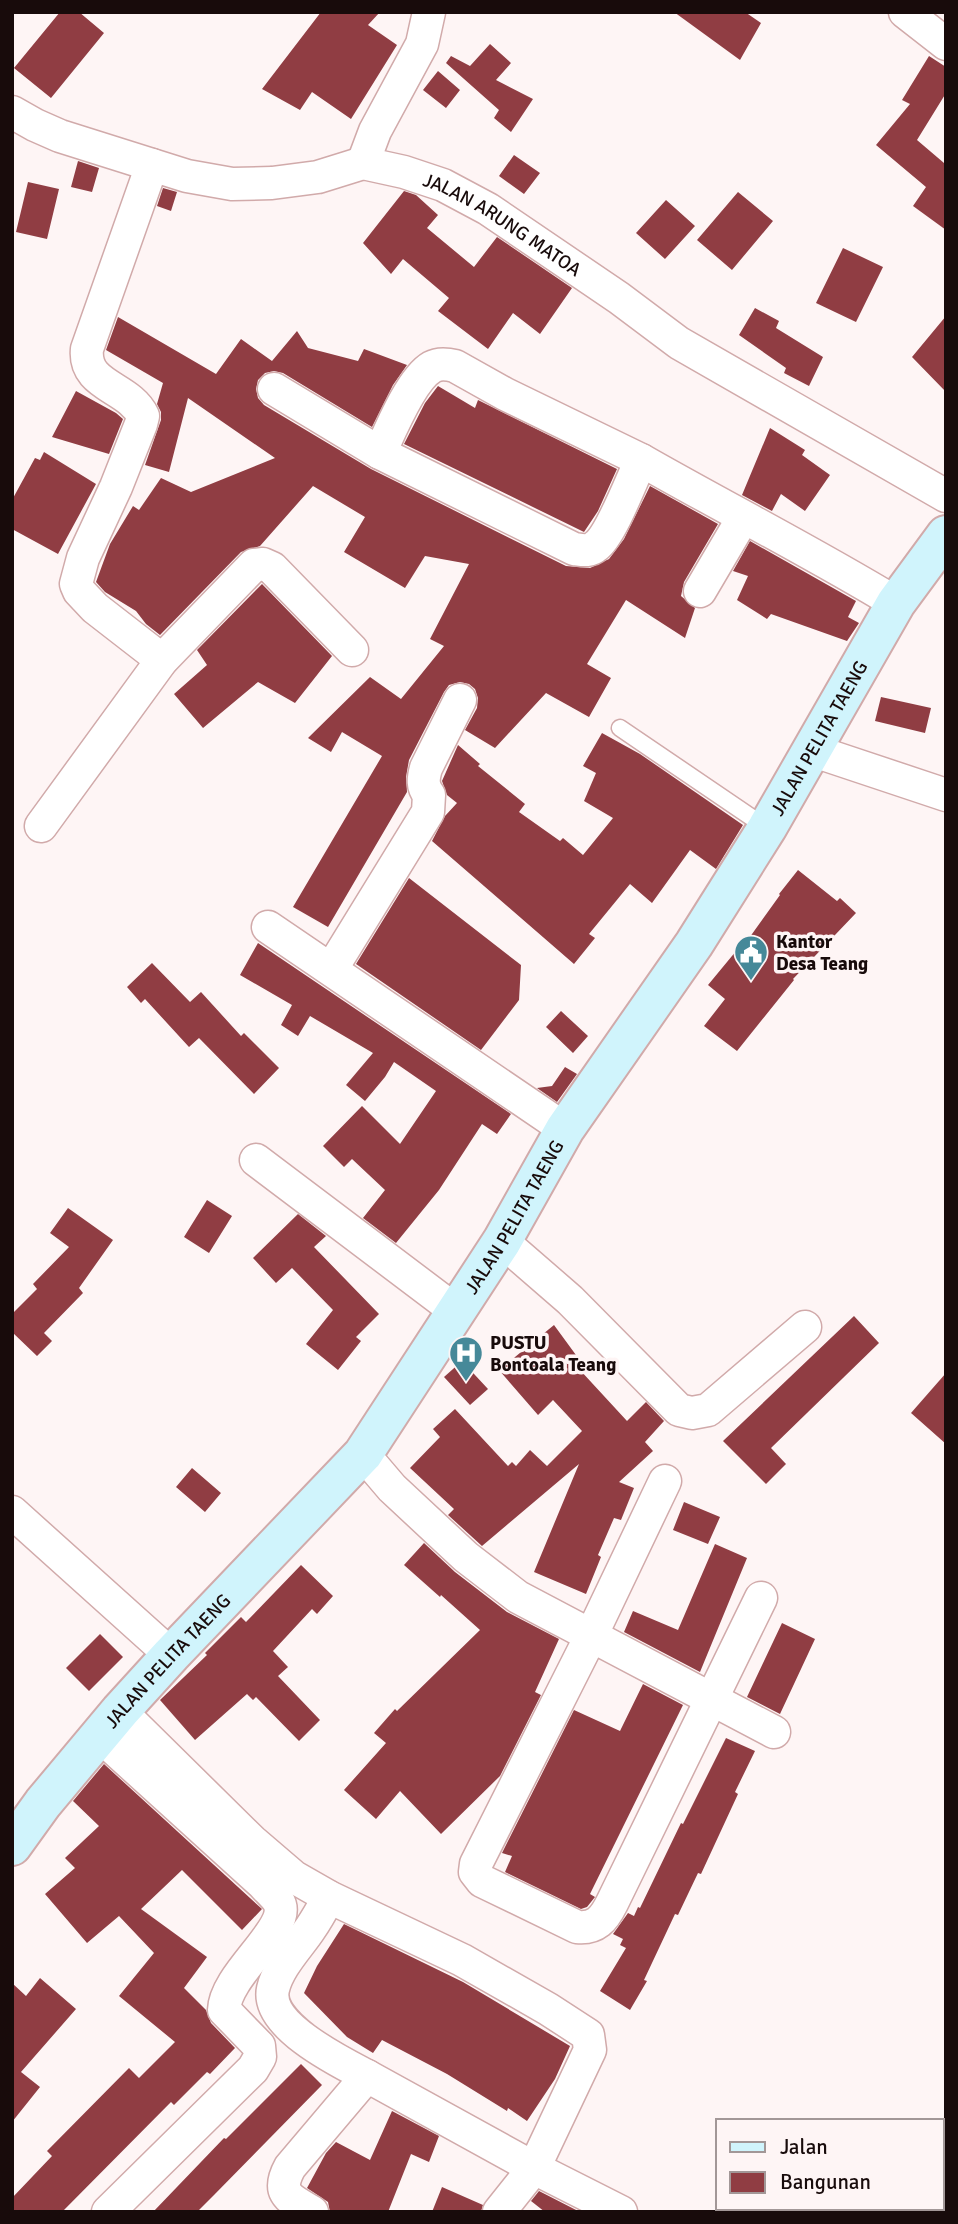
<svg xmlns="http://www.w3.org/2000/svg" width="958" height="2224" viewBox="0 0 958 2224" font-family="Signika,sans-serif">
	<rect width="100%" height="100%" fill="#fef5f5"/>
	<!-- building -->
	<path fill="#903d43" d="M60 12H79L104 33 51 98 14 68Z
		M321 12H380L368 25 397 45 351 119 312 92 300 110 262 89Z
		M674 12H745L761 23 740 60Z
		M490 44 511 63 496 80 533 99 511 132 494 118 499 110 446 63 451 56 470 66Z
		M929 56 946 67V93L917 140 944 163 946 160V230L913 206 926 187 876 145 910 104 902 100Z
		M438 71 460 90 446 108 423 90Z
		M514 155 540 173 524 194 499 176Z
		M78 161 99 168 92 192 71 187Z
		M28 182 59 189 47 239 16 232Z
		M163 188 177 192 171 211 157 206Z
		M404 191 416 195 438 215 427 228 474 267 497 237 572 288 540 334 513 313 488 349 438 311 449 298 403 259 391 274 363 243Z
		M738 192 773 221 732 270 697 240Z
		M666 200 695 226 665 259 636 233Z
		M843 248 883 267 856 322 816 303Z
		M755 308 779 321 776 328 823 357 809 386 784 373 786 368 739 335Z
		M946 316V392L912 357Z
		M118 317 216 374 241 339 272 361 297 331 308 348 358 361 364 349 407 365 393 385 372 427 283 373 274 371 265 373 258 380 256 389 258 398 264 405 371 469 566 566 590 568 609 559 624 539 650 486 718 524 684 582 681 596 695 608 685 638 626 600 587 664 611 678 589 717 546 693 495 748 465 730 477 708 478 698 475 689 469 684 460 682 449 685 444 692 409 760 406 777 407 792 328 927 293 907 382 756 342 732 331 752 308 738 370 677 401 699 444 646 430 639 469 564 425 556 405 588 344 552 365 517 313 486 260 546 241 552 160 635 146 624 136 611 105 592 96 582 110 544 133 506 139 510 161 478 191 492 275 458 188 398 169 472 145 465 161 420V412L157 404 163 383 106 350Z
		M438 386 475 408 478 400 617 469 598 511 584 532 404 444 425 403Z
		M76 391 116 413 123 419 109 454 52 437Z
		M770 428 805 450 802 455 830 475 805 511 781 494 772 511 742 495Z
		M44 452 96 484 58 554 12 529V500L35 458 40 460Z
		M750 541 856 601 848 617 859 623 847 641 771 614 767 619 737 600 748 576 733 571Z
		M262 584 332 656 295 703 258 682 203 728 174 694 207 665 197 650Z
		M881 697 931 708 925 733 875 721Z
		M602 733 640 754 743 825 716 869 690 850 652 903 630 884 589 934 595 938 574 964 432 841 445 816 457 803 447 795 442 781 458 745 480 764 478 766 525 804 519 812 560 841 563 838 583 855 613 818 584 801 596 773 583 766Z
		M798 870 837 901 840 898 856 913 793 979 794 980 737 1051 704 1026 725 999 708 985 746 939 747 941 780 895 779 894Z
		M409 878 521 965 519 1000 481 1050 356 964Z
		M258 943 511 1114 497 1134 482 1124 439 1190 396 1243 363 1218 385 1190 352 1159 344 1167 323 1146 362 1106 400 1144 436 1091 394 1062 385 1077 365 1101 346 1085 373 1053 310 1016 298 1036 281 1025 292 1005 240 975Z
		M152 963 190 1002 201 992 241 1036 244 1033 279 1068 254 1094 199 1038 189 1047 145 999 141 1003 127 987Z
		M561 1011 588 1036 573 1053 546 1027Z
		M565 1067 577 1074 557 1102 537 1088 552 1086Z
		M207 1200 232 1216 209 1253 184 1237Z
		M68 1208 113 1240 79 1288 83 1293 44 1333 52 1341 37 1356 12 1332V1314L37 1289 33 1284 69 1247 50 1233Z
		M298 1214 326 1236 314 1247 379 1314 356 1337 361 1341 338 1370 306 1344 333 1310 292 1268 276 1283 253 1258Z
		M854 1316 879 1343 771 1448 786 1464 766 1484 723 1441Z
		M554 1325 584 1366 580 1370 627 1421 646 1402 664 1421 645 1442 653 1451 619 1482 634 1488 621 1520 614 1518 598 1555 601 1557 586 1594 534 1572 579 1464 482 1546 448 1515 454 1509 410 1468 440 1437 433 1429 455 1409 508 1466 512 1462 516 1466 530 1450 547 1466 582 1431 553 1400 538 1415 499 1370Z
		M462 1361 488 1389 470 1405 444 1377Z
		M946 1373V1444L911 1413Z
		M192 1468 221 1493 205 1512 176 1487Z
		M684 1502 720 1517 708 1544 673 1530Z
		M424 1543 455 1572 507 1612 559 1639 535 1692 541 1695 500 1776 441 1834 400 1791 376 1819 344 1790 386 1743 374 1733 395 1709 397 1711 480 1630 441 1595 440 1597 404 1565Z
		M715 1544 747 1558 700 1672 624 1632 633 1611 678 1630Z
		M301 1565 333 1596 317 1614 312 1609 273 1651 288 1667 278 1676 320 1720 299 1741 256 1697 253 1700 247 1694 195 1740 160 1700 207 1655 205 1653 241 1617 246 1622Z
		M782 1623 815 1639 780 1714 747 1697Z
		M100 1634 123 1657 89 1691 66 1668Z
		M643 1684 683 1705 590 1894 595 1897 587 1907 581 1909 505 1872 512 1856 502 1853 574 1710 620 1731Z
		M726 1738 755 1751 735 1792 738 1794 701 1874 698 1873 678 1915 675 1914 644 1980 647 1981 630 2010 600 1991 626 1948 620 1945 623 1939 613 1934 628 1913 634 1916 638 1907 640 1908 681 1823 683 1824Z
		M104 1764 262 1909 242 1930 182 1870 141 1909 207 1957 184 1988 206 2010 211 2023 235 2048 210 2074 207 2072 174 2105 171 2102 62 2212H12V2198L52 2156 47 2151 129 2068 139 2078 175 2042 119 1996 154 1953 119 1916 87 1943 45 1894 75 1868 65 1858 99 1826 73 1801Z
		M344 1924 463 1982 570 2046 555 2079 527 2121 508 2108 507 2111 447 2074 382 2040 373 2053 347 2037 304 1993 317 1966Z
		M40 1978 76 2009 21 2072 40 2087 12 2122V1983L26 1996Z
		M301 2064 322 2085 214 2195 197 2212H153L224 2138 226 2139Z
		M392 2111 439 2136 429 2162 411 2154 388 2212H330L328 2202 307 2188 326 2153 336 2142 370 2160Z
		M442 2187 483 2205 481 2212H432Z
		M539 2191 580 2212H545L531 2201Z"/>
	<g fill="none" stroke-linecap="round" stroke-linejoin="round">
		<!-- lane casing -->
		<g stroke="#d1aaaa" stroke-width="19">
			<path id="lane" d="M620 728 767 828"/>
		</g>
		<!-- street casing -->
		<g stroke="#d1aaaa" stroke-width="35">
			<g id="street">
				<path d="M905 12 946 44"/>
				<path id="s1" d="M12 112 35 125 60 136 187 176 232 184 272 183 318 177 363 163 404 172 443 185 488 209 619 298 679 343 946 496"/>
				<path d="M363 163 375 131 422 44 429 12"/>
				<path d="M152 165 87 349C83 387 129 386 143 416L141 424 116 487 83 558 76 584 79 591 95 608 162 660"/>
				<path d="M274 389 380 453 574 549C582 550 590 552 596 546 611 535 632 479 641 460 725 508 812 552 896 603"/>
				<path d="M380 453C390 431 411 379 432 367 439 363 447 364 455 366L505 394 641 460"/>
				<path d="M700 591 743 518"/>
				<path d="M811 750 946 795"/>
				<path d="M41 826 162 660 254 565 263 564 272 568 352 650"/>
				<path d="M268 927 565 1129"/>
				<path d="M332 968 428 812 429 795C422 786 423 779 426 768L460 700"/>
				<path d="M256 1160 456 1311"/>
				<path d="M502 1241 570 1300 679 1410 692 1413 708 1410 805 1327"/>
				<path d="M363 1454 392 1488 466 1557 518 1597 774 1732"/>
				<path d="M665 1481 591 1636 476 1864 475 1872 482 1881 577 1927C596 1929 604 1919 612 1903L761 1598"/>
				<path d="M12 1512 171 1655"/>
				<path d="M120 1711 252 1841 294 1877 329 1897 462 1960 548 2009 588 2035 590 2050 534 2168 499 2212"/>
				<path d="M99 1735 263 1884C268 1890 278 1898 280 1905 288 1931 225 1975 224 2010L259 2046 260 2057 253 2069 108 2212"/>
				<path d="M329 1897C323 1908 317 1919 310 1929 298 1947 278 1967 273 1989 265 2025 340 2062 367 2076"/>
				<path d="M312 2212C290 2199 275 2194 290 2167L367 2076 534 2168 621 2212"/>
			</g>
		</g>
		<!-- secondary casing -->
		<g stroke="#d1aaaa" stroke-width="42">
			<g id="secondary">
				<path id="s2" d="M12 1846 43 1803 120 1711 171 1655 363 1454 502 1241 565 1129 694 944 767 828 896 603 946 535"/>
			</g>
		</g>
		<!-- lane -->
		<use href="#lane" stroke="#fff" stroke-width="16"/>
		<!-- street -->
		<use href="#street" stroke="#fff" stroke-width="32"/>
		<!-- secondary -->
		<use href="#secondary" stroke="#d0f4fc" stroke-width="38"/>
	</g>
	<!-- icons -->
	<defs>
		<g id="civic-pin" transform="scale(1.75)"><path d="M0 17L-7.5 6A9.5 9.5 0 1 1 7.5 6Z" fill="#468999" stroke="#fef5f5"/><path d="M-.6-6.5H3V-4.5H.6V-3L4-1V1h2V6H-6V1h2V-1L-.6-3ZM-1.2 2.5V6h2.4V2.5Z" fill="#fff"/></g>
		<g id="hospital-pin" transform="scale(1.75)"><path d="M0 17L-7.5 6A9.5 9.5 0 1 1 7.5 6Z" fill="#468999" stroke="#fef5f5"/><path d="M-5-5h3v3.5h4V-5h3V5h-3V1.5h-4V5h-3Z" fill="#fff"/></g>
	</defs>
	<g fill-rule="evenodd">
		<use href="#civic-pin" x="751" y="952"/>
		<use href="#hospital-pin" x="466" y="1353"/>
	</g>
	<g text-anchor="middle" stroke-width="7" stroke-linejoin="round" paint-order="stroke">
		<!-- street labels -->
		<g font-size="19" fill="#180b0b" stroke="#fef5f5">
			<text dy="7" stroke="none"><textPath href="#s1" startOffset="520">JALAN ARUNG MATOA</textPath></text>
			<text dy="7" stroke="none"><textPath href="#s2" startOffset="1376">JALAN PELITA TAENG</textPath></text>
			<text dy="7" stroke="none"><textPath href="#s2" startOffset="808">JALAN PELITA TAENG</textPath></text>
			<text dy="7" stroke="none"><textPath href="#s2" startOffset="242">JALAN PELITA TAENG</textPath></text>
		</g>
		<!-- poi labels -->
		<g font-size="19" font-weight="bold" fill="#180b0b" stroke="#fef5f5" text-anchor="start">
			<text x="776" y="948">Kantor<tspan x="776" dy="22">Desa Teang</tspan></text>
			<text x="490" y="1349">PUSTU<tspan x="490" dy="22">Bontoala Teang</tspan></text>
		</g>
	</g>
	<!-- border -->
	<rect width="958" height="2224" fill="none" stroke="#180b0b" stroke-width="28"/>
	<!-- legend -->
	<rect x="716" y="2119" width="228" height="91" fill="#fef5f5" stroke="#a29797" stroke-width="2"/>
	<rect x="730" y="2142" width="35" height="10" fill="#d0f4fc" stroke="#a29797" stroke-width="2"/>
	<text x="780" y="2154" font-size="21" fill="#180b0b">Jalan</text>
	<rect x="730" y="2172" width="35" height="21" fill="#903d43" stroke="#a29797" stroke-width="2"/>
	<text x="780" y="2189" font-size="21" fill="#180b0b">Bangunan</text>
</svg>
